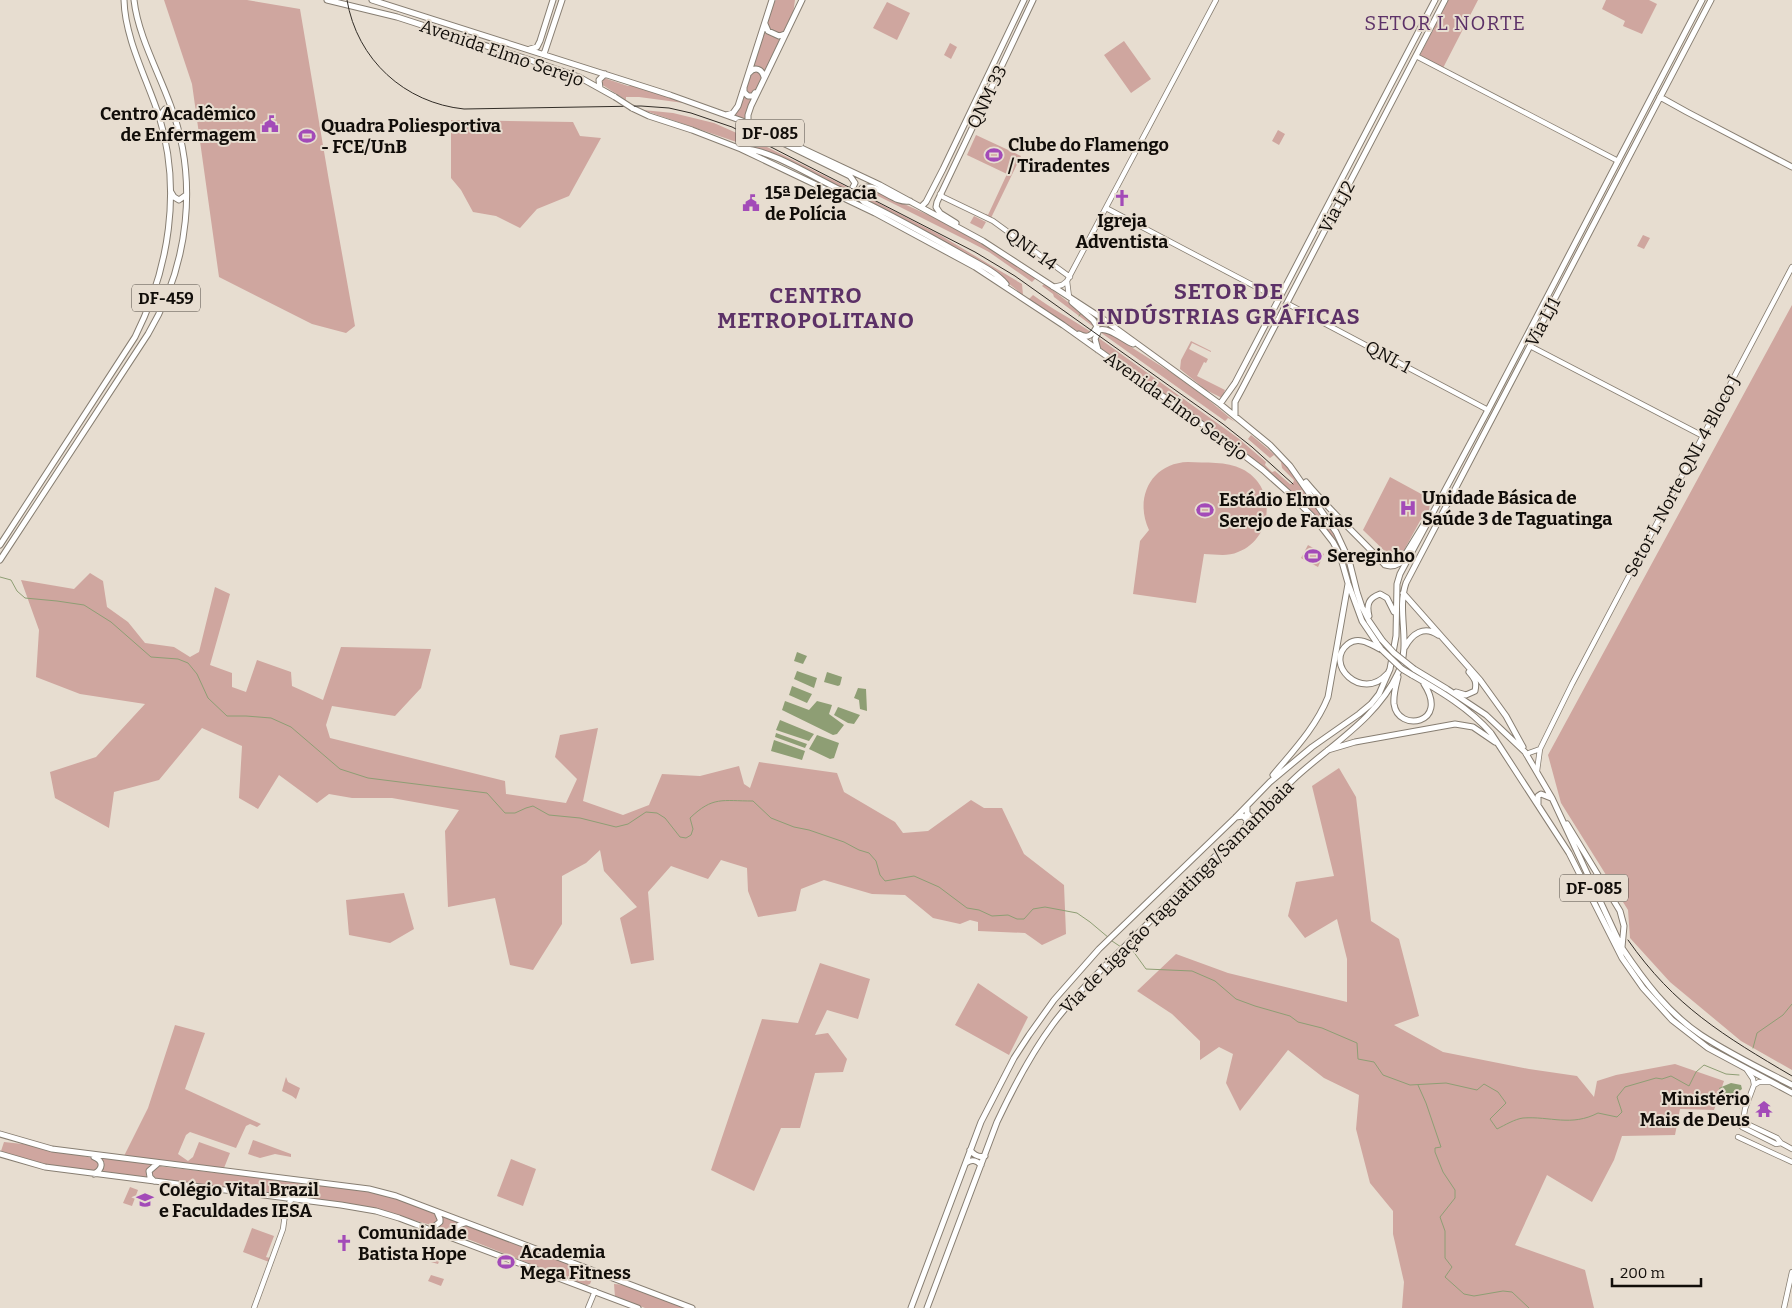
<svg xmlns="http://www.w3.org/2000/svg" width="1792" height="1308" viewBox="0 0 1792 1308" font-family="Bitter,serif">
	<rect width="100%" height="100%" fill="#e7ddd0"/>
	<!-- green -->
	<path fill="#cfa69f" d="M164 0H247L300 9 329 181 355 326 346 333 312 324 219 277 192 84Z
		M776 0H795L793 14 783 33 780 34 769 30 767 26 772 5Z
		M1448 0H1478L1443 68 1420 55Z
		M1606 0H1649L1657 4 1642 34 1623 26 1625 21 1602 9Z
		M887 2 910 13 897 40 873 28Z
		M763 32 781 39 766 71 753 65Z
		M1124 41 1151 79 1131 93 1104 55Z
		M950 43 957 47 951 59 944 55Z
		M756 70 761 73 762 78 757 90 751 95 746 93V89L751 73Z
		M604 78 628 86H635L685 102 684 103 639 97H626V100L601 84V79Z
		M743 96 752 100 746 113V120L734 115 738 110Z
		M643 110 673 113 714 123 757 142 849 188 844 190 760 150Z
		M451 120 573 122 580 136 601 138 569 196 537 209 520 228 496 216 473 212 461 190 451 178Z
		M1278 130 1285 134 1279 145 1272 141Z
		M976 135 1021 156 991 218 986 216V214L988 215 1007 174 967 155Z
		M869 188 935 218 977 241 1033 275 1094 322 1095 328 1054 297 1053 294 1042 286 1044 284 1036 278 1032 282 989 252 970 242 864 189Z
		M861 194 940 235 1022 284 1023 295 1003 279 863 199Z
		M974 216 986 222 982 229 970 223Z
		M1643 235 1650 238 1644 249 1637 246Z
		M1033 295C1052 309 1070 318 1091 332L1083 335 1029 299Z
		M1792 305V1070L1741 1041 1670 982 1630 938 1628 910 1561 803 1548 755Z
		M1106 331 1175 375 1205 397 1235 422 1228 418 1225 421 1100 332Z
		M1096 336 1238 438 1266 462 1265 465 1272 472 1275 471 1290 484H1292L1294 481 1293 479 1282 468 1281 462 1274 455 1270 458 1248 439 1251 435 1268 449 1281 461 1282 460 1290 469 1340 544 1346 559 1360 608 1369 627 1382 645 1368 627 1362 616 1354 596 1345 560 1339 544 1314 515 1273 475 1233 443 1098 346Z
		M1191 341 1211 351V352L1192 343 1189 349 1208 359 1206 363 1204 362 1197 376 1225 390 1222 398 1206 390 1180 369 1181 360Z
		M1188 462C1205 463 1227 461 1242 469 1277 486 1274 538 1238 552 1227 557 1215 554 1204 554L1196 603 1133 594 1140 541 1149 530C1134 498 1151 463 1188 462Z
		M1390 477 1425 496 1430 503 1429 510 1420 521 1397 563 1363 530Z
		M1308 545 1324 554 1318 567 1301 558Z
		M90 573 103 581 107 607 128 622 145 643 174 647 190 657 199 652 215 587 230 594 210 665 232 673V687L246 692 257 660 291 672 292 686 323 700 341 647 431 649 421 688 395 716 332 706 326 725 330 738 505 781 506 794 566 803 577 779 555 757 560 735 598 728 583 801 623 815 649 805 662 774 700 776 739 766 744 784 750 788 759 762 837 773 844 792 895 822 903 833 928 831 971 800 984 808H1002L1024 854 1064 885 1066 934 1042 945 1025 933 978 931V922L970 920 960 924 933 918 905 895 872 894 824 880 801 889 796 911 758 917 748 891 747 868 721 860 708 879 671 866 648 892 654 960 631 964 620 918 637 907 604 871 600 850 586 863 562 876V924L533 970 510 965 495 898 448 907 445 831 459 810 392 798H352L329 794 317 803 279 775 258 809 239 798 242 746 202 728 159 780 114 792 109 828 55 798 50 772 96 757 145 704 80 694 36 677 39 630 21 580 74 589Z
		M1339 768 1356 797 1371 921 1399 939 1419 1016 1394 1025 1443 1052 1529 1069 1577 1076 1594 1097 1597 1081 1616 1075 1675 1064 1724 1081 1714 1110 1680 1109 1675 1135 1622 1136 1614 1160 1592 1202 1547 1175 1515 1245 1585 1270 1594 1308H1402L1404 1282 1393 1234V1211L1370 1183 1356 1129 1359 1095 1324 1078 1288 1050 1240 1111 1226 1083 1233 1054 1219 1047 1200 1060V1041L1172 1014 1137 991 1176 954 1228 973 1347 1002V959L1337 919 1305 938 1288 916 1296 882 1334 876 1312 786Z
		M404 893 414 929 390 943 349 935 346 900Z
		M820 963 870 979 858 1019 827 1010 815 1035 828 1033 847 1059 843 1072 815 1073 800 1128H781L754 1191 711 1170 762 1019 798 1023Z
		M978 983 1028 1017 1009 1055 955 1025Z
		M175 1025 205 1033 185 1089 261 1124 257 1127 250 1124 246 1126 236 1148 190 1132 186 1135 178 1154 188 1161 193 1157 199 1142 230 1153 224 1168 124 1156 148 1108Z
		M286 1077 288 1082 300 1088 296 1099 292 1096 282 1091Z
		M253 1140 291 1154V1157L275 1154 260 1158 248 1154Z
		M4 1142 23 1144 93 1158 100 1164 99 1169 93 1172C61 1167 31 1164 1 1151Z
		M100 1158 151 1164 148 1168 146 1175 149 1179 97 1174 101 1170 104 1163Z
		M511 1159 536 1169 523 1206 497 1196Z
		M157 1166 369 1190 396 1197 435 1214 438 1220 435 1224 431 1225 362 1206 158 1179 151 1175 153 1169Z
		M130 1187 138 1190 132 1206 123 1203Z
		M440 1215 461 1222 454 1227V1236L436 1230 441 1224Z
		M466 1224 576 1265 578 1269 592 1279 590 1284 587 1285 576 1282 460 1236 458 1228Z
		M252 1228 274 1236 266 1257 270 1258 269 1262 243 1252Z
		M435 1249 443 1251 438 1264 431 1262Z
		M431 1275 444 1279 441 1286 428 1281Z
		M614 1284 626 1285 687 1308H645L615 1297Z"/>
	<!-- water -->
	<path fill="#8e9e74" d="M797 652 807 656 803 664 794 661Z
		M797 671 817 678 814 688 794 679Z
		M827 672 842 677 840 685 838 686 824 682Z
		M792 686 812 694 807 703 789 695Z
		M858 688 866 689 867 711 860 709 859 700 854 698Z
		M785 701 809 710 817 701 832 705 829 714 844 725 837 734 833 735 782 710Z
		M838 707 860 715 854 724 848 723 834 715Z
		M780 720 814 734 809 741 776 730Z
		M776 733 807 744 805 748 775 737Z
		M817 735 839 743 834 758 830 759 809 749Z
		M774 740 805 751 802 760 771 751Z
		M1731 1083 1741 1085 1742 1089 1733 1096 1724 1099 1719 1088Z"/>
	<g fill="none" stroke-linecap="round" stroke-linejoin="round">
		<!-- stream -->
		<path stroke="#8e9e74" stroke-width="1" d="M1079 316 1081 313
			M0 577 11 580 17 591 25 598 57 601 84 605 111 622 151 657 178 659 188 663 197 674 208 698 227 716H246L271 718 291 727 340 769 368 778 487 793 505 813H515L526 808 533 806 549 815 580 818 616 827 628 824 646 812 657 813 665 818 680 837 686 838 691 835 693 829 690 818C713 796 722 801 753 801L771 818 794 827 809 830 844 842 859 850 869 853 876 861 880 875 885 881 914 876 939 887 967 908 979 910 992 916 1008 915 1017 919H1024L1033 909 1045 907 1077 913 1090 922 1109 938
			M1112 941 1121 947
			M1125 948 1133 951 1146 969 1192 971 1215 981 1236 999 1255 1006 1290 1016 1298 1022 1322 1028 1357 1043 1358 1059 1374 1062 1383 1075 1410 1085 1446 1083 1477 1090 1484 1084 1498 1092 1506 1103 1490 1119 1497 1129C1505 1125 1515 1119 1523 1118 1550 1116 1571 1127 1598 1113L1617 1117 1622 1112 1617 1097 1625 1087 1656 1078 1662 1079 1671 1076 1689 1086 1696 1072 1704 1065 1726 1074 1739 1075
			M1753 1048 1757 1033 1783 1015 1792 1004
			M1418 1085 1426 1103 1441 1147 1435 1148V1152L1443 1172 1455 1190V1198L1440 1217 1445 1231V1258L1452 1267 1445 1277 1464 1294 1474 1296 1503 1291 1512 1292 1529 1308"/>
		<!-- minor casing -->
		<g stroke="#877e72" stroke-width="6">
			<path id="minor" d="M1416 56 1618 161
				M940 194 943 197 993 221 1070 277
				M1106 208 1279 299
				M1067 281 1069 297
				M1053 287 1062 285 1067 281 1216 0
				M1288 304 1488 410
				M1530 346 1703 436
				M1526 754 1540 749
				M1537 771 1540 749 1572 684 1792 267
				M1747 1070 1753 1079 1754 1085 1745 1109 1742 1127 1776 1144 1781 1143
				M1754 1085 1759 1082H1770
				M1743 1122 1777 1138 1781 1143 1792 1149
				M1738 1137 1792 1162
				M254 1308 283 1229 286 1207 292 1199
				M588 1308 595 1291
				M1784 1308 1792 1272"/>
		</g>
		<!-- major casing -->
		<g stroke="#877e72" stroke-width="7">
			<path id="major" d="M327 0 397 17 527 59 579 77 615 97
				M372 0 670 95 748 123 880 185 983 241 1103 319 1220 404 1270 445 1290 466 1336 532 1349 560 1357 592 1362 607 1369 621 1382 640
				M765 24 768 31 779 36 785 34
				M530 49 537 47 540 41 553 0
				M544 54 562 0
				M749 73C755 66 762 69 764 77
				M600 88 599 80 605 74
				M744 88V92L748 96H753L755 93
				M1660 97 1687 112 1792 167
				M632 108 649 116 692 130 741 149 875 213 975 267 1063 325 1220 437 1263 470 1291 495 1316 520 1333 542 1340 555 1348 583 1362 621 1381 649
				M726 115 733 113 738 106 772 0
				M159 117 165 109 173 112
				M748 123V115L751 106 802 0
				M744 149C771 149 819 181 845 192L851 191 855 183 850 176 783 143
				M171 192 174 197 179 200 186 195
				M910 201C893 204 878 182 862 188L859 193V197L864 202C897 218 929 236 961 254 975 262 995 271 1006 284
				M921 207 926 202 943 169 1024 0
				M956 223 940 213 936 207 937 202 1033 0
				M1072 302 1093 320 1097 326C1093 335 1088 339 1079 334
				M1098 350 1095 339 1099 330C1109 327 1123 340 1133 344
				M1220 404 1235 383 1435 0
				M1235 416V402L1242 389 1445 0
				M1306 482C1330 511 1359 537 1385 565 1391 567 1395 566 1400 563L1424 524
				M0 545 135 337C169 269 182 190 159 116 147 79 125 39 124 0
				M0 560 148 334C189 265 199 179 170 104 158 71 138 35 134 0
				M1403 593 1480 680 1506 716 1523 747
				M1369 616C1366 604 1369 598 1380 594L1387 598 1394 612
				M1405 647C1412 634 1424 625 1438 635
				M1380 649C1374 646 1368 642 1362 641 1357 640 1352 641 1348 644 1323 664 1362 702 1387 674
				M1414 669 1447 689 1486 715 1525 752 1552 798 1622 948C1644 981 1668 1013 1701 1035 1730 1054 1761 1069 1792 1085
				M1412 675C1440 691 1469 708 1491 733L1569 853 1622 958 1643 988 1672 1020 1708 1048 1792 1093
				M1398 677C1396 685 1393 695 1394 704 1398 733 1450 724 1424 684
				M1456 692 1466 695 1475 691C1477 682 1475 679 1469 672
				M1328 750 1355 742 1455 724 1473 727 1495 742
				M1273 775C1293 751 1316 727 1328 697L1348 584
				M1538 805V796L1541 794 1551 798
				M1247 807V813L1251 817 1257 816
				M1236 817 1243 816 1247 820 1246 826
				M1567 824 1620 911 1624 926 1622 947
				M0 1134 52 1149 369 1189 396 1196 692 1308
				M970 1150C974 1155 979 1158 985 1156
				M0 1154 45 1167 341 1205 376 1211 399 1218 638 1308
				M966 1163C972 1159 976 1160 981 1165
				M94 1174C103 1169 104 1161 94 1157
				M154 1181 150 1177 149 1171 157 1164
				M430 1230 440 1222V1219L437 1212
				M458 1240 455 1230 459 1225 465 1223
				M911 1308 981 1122 1014 1058 1029 1035 1054 1000 1099 949 1236 817 1270 782 1312 747 1359 714 1371 704 1379 694 1390 669 1396 636 1397 584 1400 574 1488 410 1702 0
				M927 1308 997 1122C1013 1088 1030 1055 1053 1024 1070 1001 1090 981 1110 961 1172 900 1233 837 1296 777 1332 744 1377 718 1398 673 1412 644 1396 612 1406 583L1711 0"/>
		</g>
		<!-- minor -->
		<use href="#minor" stroke="#fff" stroke-width="4.5"/>
		<!-- major -->
		<use href="#major" stroke="#fff" stroke-width="5"/>
		<!-- rail -->
		<path stroke="#322d27" stroke-width="1" d="M347 0C357 60 405 103 464 109L641 106 669 108 691 113 732 127 975 252 1015 276 1223 424 1252 447 1293 484
			M1628 940C1674 1006 1724 1036 1792 1076"/>
		<!-- major-bridge casing -->
		<g stroke="#877e72" stroke-width="7" stroke-linecap="butt">
			<path id="major-bridge" d="M615 97 632 108
				M1382 640 1394 653 1414 669
				M1381 649 1402 669 1412 675"/>
		</g>
		<!-- major-bridge -->
		<use href="#major-bridge" stroke="#fff" stroke-width="5"/>
	</g>
	<!-- icons -->
	<defs>
		<g id="civic-bare" transform="scale(1.35)"><path d="M-.6-6.5H3V-4.5H.6V-3L4-1V1h2V6H-6V1h2V-1L-.6-3ZM-1.2 2.5V6h2.4V2.5Z" fill="#a34bb8" stroke="#e7ddd0" stroke-width="2.5" paint-order="stroke"/></g>
		<g id="stadium-bare" transform="scale(1.35)"><path d="M0-5a6.5 5 0 1 0 0 10a6.5 5 0 1 0 0-10ZM-3.5-1.8h7v3.6h-7Z" fill="#a34bb8" stroke="#e7ddd0" stroke-width="2.5" paint-order="stroke"/></g>
		<g id="church-bare" transform="scale(1.35)"><path d="M-1.2-6h2.4v3.5h3.3v2.4h-3.3V6h-2.4V-.1h-3.3v-2.4h3.3Z" fill="#a34bb8" stroke="#e7ddd0" stroke-width="2.5" paint-order="stroke"/></g>
		<g id="hospital-bare" transform="scale(1.35)"><path d="M-5-5h3v3.5h4V-5h3V5h-3V1.5h-4V5h-3Z" fill="#a34bb8" stroke="#e7ddd0" stroke-width="2.5" paint-order="stroke"/></g>
		<g id="temple-bare" transform="scale(1.35)"><path d="M0-6L5-2H3V0L6.5 2.5H4V6H1.5V3h-3V6H-4V2.5H-6.5L-3 0V-2H-5Z" fill="#a34bb8" stroke="#e7ddd0" stroke-width="2.5" paint-order="stroke"/></g>
		<g id="university-bare" transform="scale(1.35)"><path d="M0-5L7-2L0 1L-7-2ZM-4 1L0 2.5L4 1V4Q0 6-4 4Z" fill="#a34bb8" stroke="#e7ddd0" stroke-width="2.5" paint-order="stroke"/></g>
	</defs>
	<g fill-rule="evenodd">
		<use href="#civic-bare" x="270" y="124"/>
		<use href="#stadium-bare" x="307" y="136"/>
		<use href="#stadium-bare" x="994" y="155"/>
		<use href="#church-bare" x="1122" y="198"/>
		<use href="#civic-bare" x="751" y="203"/>
		<use href="#hospital-bare" x="1408" y="508"/>
		<use href="#stadium-bare" x="1205" y="510"/>
		<use href="#stadium-bare" x="1313" y="556"/>
		<use href="#temple-bare" x="1764" y="1109"/>
		<use href="#university-bare" x="145" y="1200"/>
		<use href="#church-bare" x="344" y="1243"/>
		<use href="#stadium-bare" x="506" y="1262"/>
	</g>
	<g text-anchor="middle" stroke-width="4" stroke-linejoin="round" paint-order="stroke">
		<!-- shield labels -->
		<g fill="#e7ddd0" stroke="#514b45" stroke-width="1">
			<rect x="736" y="119.5" width="68" height="27" rx="4"/>
			<rect x="132" y="284.5" width="68" height="27" rx="4"/>
			<rect x="1560" y="874.5" width="68" height="27" rx="4"/>
		</g>
		<g font-size="16" font-weight="bold" fill="#110d09">
			<text x="770" y="139">DF-085</text>
			<text x="166" y="304">DF-459</text>
			<text x="1594" y="894">DF-085</text>
		</g>
		<!-- street labels -->
		<g font-size="18" fill="#110d09" stroke="#e7ddd0">
			<text transform="translate(502 53) rotate(19)" y="6">Avenida Elmo Serejo</text>
			<text transform="translate(987 97) rotate(-64)" y="6">QNM 33</text>
			<text transform="translate(1337 207) rotate(-62)" y="6">Via LJ2</text>
			<text transform="translate(1031 249) rotate(36)" y="6">QNL 14</text>
			<text transform="translate(1543 322) rotate(-62)" y="6">Via LJ1</text>
			<text transform="translate(1388 357) rotate(28)" y="6">QNL 1</text>
			<text transform="translate(1176 406) rotate(36)" y="6">Avenida Elmo Serejo</text>
			<text transform="translate(1682 476) rotate(-62)" y="6">Setor L Norte QNL 4 Bloco J</text>
			<text transform="translate(1177 897) rotate(-45)" y="6">Via de Ligação Taguatinga/Samambaia</text>
		</g>
		<!-- poi labels -->
		<g font-size="18" font-weight="bold" fill="#110d09" stroke="#e7ddd0" text-anchor="start">
			<text x="256" y="120" text-anchor="end">Centro Acadêmico<tspan x="256" dy="21">de Enfermagem</tspan></text>
			<text x="321" y="132">Quadra Poliesportiva<tspan x="321" dy="21">- FCE/UnB</tspan></text>
			<text x="1008" y="151">Clube do Flamengo<tspan x="1008" dy="21">/ Tiradentes</tspan></text>
			<text x="765" y="199">15ª Delegacia<tspan x="765" dy="21">de Polícia</tspan></text>
			<text x="1122" y="227" text-anchor="middle">Igreja<tspan x="1122" dy="21">Adventista</tspan></text>
			<text x="1422" y="504">Unidade Básica de<tspan x="1422" dy="21">Saúde 3 de Taguatinga</tspan></text>
			<text x="1219" y="506">Estádio Elmo<tspan x="1219" dy="21">Serejo de Farias</tspan></text>
			<text x="1327" y="562">Sereginho</text>
			<text x="1750" y="1105" text-anchor="end">Ministério<tspan x="1750" dy="21">Mais de Deus</tspan></text>
			<text x="159" y="1196">Colégio Vital Brazil<tspan x="159" dy="21">e Faculdades IESA</tspan></text>
			<text x="358" y="1239">Comunidade<tspan x="358" dy="21">Batista Hope</tspan></text>
			<text x="520" y="1258">Academia<tspan x="520" dy="21">Mega Fitness</tspan></text>
		</g>
		<!-- quarter labels -->
		<g font-size="20" letter-spacing="1" fill="#5c3167" stroke="#e7ddd0">
			<text x="1445" y="30">SETOR L NORTE</text>
		</g>
		<!-- district labels -->
		<g font-size="22" font-weight="bold" letter-spacing="1" fill="#5c3167" stroke="#e7ddd0">
			<text x="1229" y="299">SETOR DE<tspan x="1229" dy="25">INDÚSTRIAS GRÁFICAS</tspan></text>
			<text x="816" y="303">CENTRO<tspan x="816" dy="25">METROPOLITANO</tspan></text>
		</g>
	</g>
	<!-- scale -->
	<path d="M1612 1278v8h89v-8" fill="none" stroke="#110d09" stroke-width="2.5"/>
	<text x="1620" y="1278" font-size="15" fill="#110d09" stroke="#e7ddd0" stroke-width="4" paint-order="stroke">200 m</text>
</svg>
